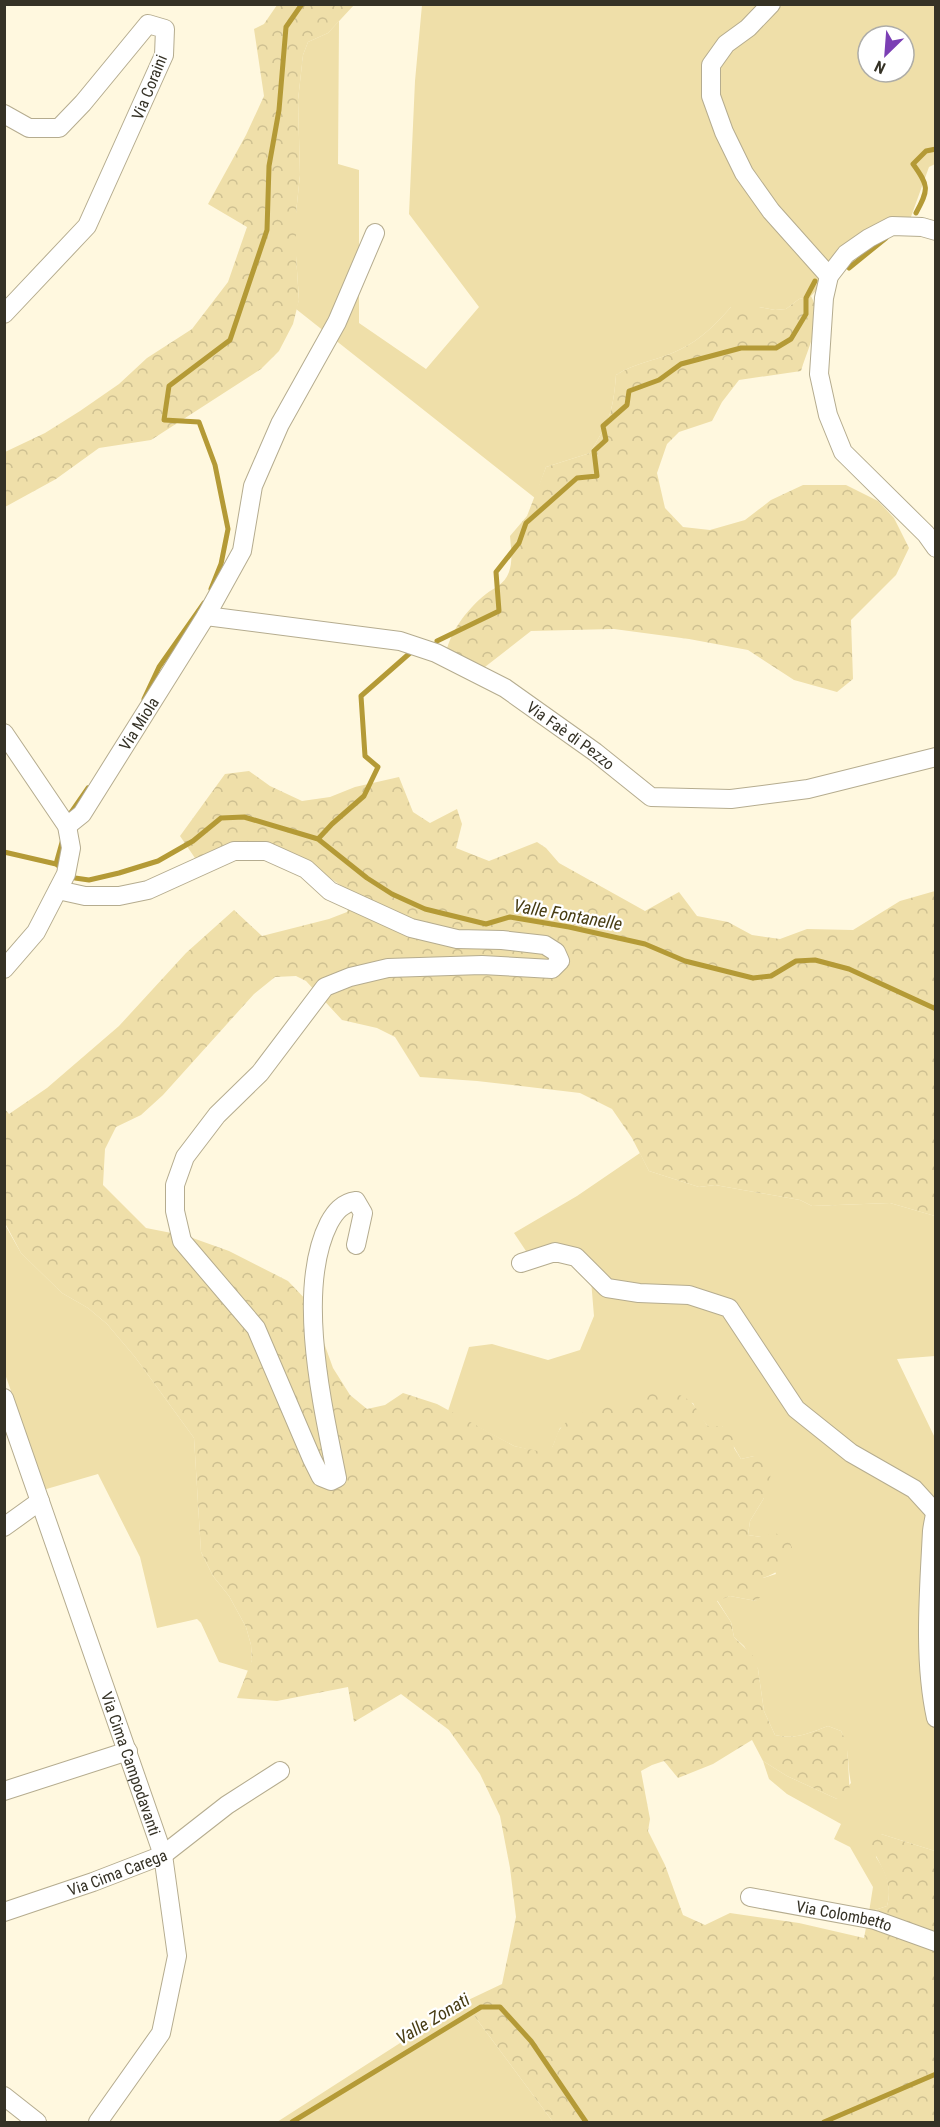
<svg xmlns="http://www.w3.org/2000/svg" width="940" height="2127" viewBox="0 0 940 2127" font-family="'Roboto Condensed',sans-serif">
	<defs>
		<pattern id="forest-crowns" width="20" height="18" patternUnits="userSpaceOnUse" patternTransform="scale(1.5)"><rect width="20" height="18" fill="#efdfa9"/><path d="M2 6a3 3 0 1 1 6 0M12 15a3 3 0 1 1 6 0" fill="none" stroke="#cec091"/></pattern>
	</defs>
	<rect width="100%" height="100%" fill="#fff8df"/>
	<!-- green -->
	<path fill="#efdfa9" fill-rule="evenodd" d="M422 5H935V164L929 167 908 225 840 266 811 296 799 299 786 309 775 310 759 307H731C717 323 700 340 681 349 660 360 636 362 616 375 613 413 609 421 590 453L546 467 535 498 296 309 299 300 296 256V213L300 175 298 100 303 55 308 42 328 33 339 21 338 164 359 170V323L426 369 479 307 409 214 415 81ZM868 36H904V72H868Z
		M640 1153 649 1171 699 1187 715 1185 800 1200 812 1206 890 1203 935 1216V1356L897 1359 935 1438V1851L881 1834 876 1857C887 1873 892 1888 887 1906L869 1912 873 1887 850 1847 834 1839 841 1824 787 1794 769 1779 763 1761 787 1776 837 1799 851 1783C847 1765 850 1748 841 1731L828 1726C809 1733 796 1740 775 1735L764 1711 758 1669 744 1646 734 1637 731 1622 717 1600 730 1596 756 1601 763 1578 776 1574 761 1537 748 1535 750 1521 764 1498 754 1456 741 1459 722 1426H708L699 1416 693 1403 648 1398 560 1428 551 1451 547 1454 514 1446 448 1411 469 1347 492 1344 548 1360 580 1350 594 1316 590 1268 572 1247 530 1257 514 1233 577 1196Z
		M4 1223 21 1253 62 1293 88 1308 107 1324 135 1357 194 1438 201 1552 213 1576 229 1596 246 1627 251 1645 252 1660 249 1671 219 1662 201 1623 197 1619 157 1628 140 1557 98 1474 43 1490 38 1467 5 1374Z
		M464 2002 553 2122H277Z"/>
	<!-- forest -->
	<path fill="url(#forest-crowns)" d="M277 5H354L328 33 308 42 303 55 298 100 300 175 296 213V256L299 300 293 324 279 351 261 369 151 440 99 448 56 479 5 507V452L45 433 80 411 119 384 147 358 192 329 228 282 247 227 208 204 246 135 264 96 254 29 264 24Z
		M811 296C824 319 808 347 801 371L739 380 722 402 712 421 679 432 667 444 657 473 665 508 683 527 710 530 745 520 771 500 803 485H846L878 501 894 518 909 548 896 575 851 620 853 679 837 692 794 680 748 650 689 639 614 629 531 631 481 670 445 659C448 634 466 610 486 594 495 587 504 585 509 572 513 561 511 548 510 536L527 516 546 467 590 453C609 421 613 413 616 375 636 362 660 360 681 349 700 340 717 323 731 307H759L775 310 786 309 799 299Z
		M249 771 270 786 302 801 330 797 355 787 399 777 413 812 430 823 457 809 462 824 456 848 489 861 537 842 546 848 559 863 645 911 679 892 697 916 728 922 752 935 780 939 807 929 853 930 900 901 935 891V1216L890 1203 812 1206 800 1200 715 1185 699 1187 649 1171 632 1138 612 1109 580 1093 477 1081 420 1077 395 1037 377 1028 342 1020 306 981 296 976 275 977 254 994 163 1095 141 1115 116 1127 105 1149 103 1185 146 1228 187 1236 229 1251 288 1281 310 1304 333 1368 350 1395 367 1409 385 1405 403 1393 437 1404 514 1446 547 1453C555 1448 554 1437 560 1429 575 1407 623 1404 647 1398L656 1387C668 1391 682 1394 691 1402 697 1408 702 1419 708 1426H722L733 1434 734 1448 741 1459 754 1456 767 1460 771 1472 769 1485 764 1498 750 1521 748 1535 761 1537 775 1533 789 1540 794 1553C786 1566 778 1573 763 1578L766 1592 756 1601 730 1596 717 1601 731 1622 734 1637 753 1656 758 1669 764 1711 775 1735C796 1740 809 1733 828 1726L841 1731 847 1743 850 1797 837 1799 787 1776 763 1761 752 1740 713 1764 678 1778 664 1761 652 1765 641 1771 650 1819 648 1831 665 1865 683 1915 705 1925 730 1913 799 1923 864 1938 869 1912 887 1906C894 1881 879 1864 869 1842L872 1835 881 1834 935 1851V2122H553L464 2002 502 1984 516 1917 510 1868 500 1816 480 1774 449 1730 401 1694 354 1722 348 1687 277 1701 237 1698 252 1660 251 1645 246 1627 229 1596 213 1576 201 1552 194 1438 135 1357 107 1324 88 1308 62 1293 21 1253 5 1223 4 1108 9 1114 47 1088 119 1026 186 953 234 910 262 936 329 919 347 912 353 894 303 859 276 845 197 861 180 836 225 774Z"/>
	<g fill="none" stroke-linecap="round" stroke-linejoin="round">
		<!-- stream -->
		<path stroke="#b49a36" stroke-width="5" d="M916 213C929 189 929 186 913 164L926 151 936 149
			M849 268 886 238
			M211 589 221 564 228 529 215 465 199 422 164 420 169 386 230 340 267 230 269 166 279 110 286 27 302 4
			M437 641 499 611 496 572 519 543 526 523 577 478 597 476 594 451 606 440 603 426 627 405 629 391 659 380 681 364 741 348H776L791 339 806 314V298L815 281
			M144 699 159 667 204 603
			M70 814 88 788
			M318 839 332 824 364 796 378 767 365 756 361 696 410 653
			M4 852 56 864 60 867
			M56 864 63 839
			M75 878 89 880 119 873 158 861 193 841 221 818 244 817 318 839 367 878 392 894 425 909 486 924 510 917 569 927 645 944 685 961 753 978 771 976 796 961 815 960 849 969 936 1009
			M292 2122 481 2007H500L531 2041 586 2122
			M824 2122 936 2074"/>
		<!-- minor casing -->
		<g stroke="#b5ac8f" stroke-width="20">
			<g id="minor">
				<path d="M771 4 748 28 726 44 711 65V96L724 132 744 173 771 211 829 276"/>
				<path d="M4 114 29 128H59L83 103 148 24 165 29 164 55 87 226 4 314"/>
				<path d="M936 231 922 227 892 226 869 238 846 254 829 276 824 298 819 374 828 415 843 452 926 534 936 548"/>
				<path id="s1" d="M206 616 400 641 436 653 505 688 595 752 651 797 731 799 808 789 936 757"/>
				<path d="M4 733 67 826 71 848 66 874 36 932 4 969"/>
				<path id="s2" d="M67 826 82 814 206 616 242 551 253 486 280 424 337 322 375 233"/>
				<path d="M58 890 85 896H119L148 890 234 851H266L306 869 330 891 411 928 457 939 502 940 545 945 556 952 560 961 552 969 482 965 388 968 350 977 325 987 260 1073 217 1115 185 1157 175 1185V1211L182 1241 256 1328 312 1459 321 1477 331 1481 337 1478C323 1407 295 1290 329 1223 335 1212 342 1203 356 1201L363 1213 356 1245"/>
				<path d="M521 1263 555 1252 576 1257 607 1288 639 1293 689 1295 729 1308 796 1409 851 1453 914 1489 935 1512"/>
				<path id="s3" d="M4 1398 163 1855 177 1956 161 2033 98 2122"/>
				<path d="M936 1508C935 1516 933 1523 932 1531 929 1591 923 1659 936 1718"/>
				<path d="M4 1527 40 1501"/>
				<path d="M4 1791 128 1751"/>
				<path id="s4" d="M750 1897 875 1920 936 1942"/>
				<path id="s5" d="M4 1912 93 1882 163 1855 227 1805 280 1771"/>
				<path d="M4 2096 37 2122"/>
			</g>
		</g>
		<!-- minor -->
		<use href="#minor" stroke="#fff" stroke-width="18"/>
	</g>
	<g text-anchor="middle" stroke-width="4.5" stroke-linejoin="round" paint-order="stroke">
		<!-- street labels -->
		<g font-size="16" fill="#353226" stroke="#fff">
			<text transform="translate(149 87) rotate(-68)" y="6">Via Coraini</text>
			<text dy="6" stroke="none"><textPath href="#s2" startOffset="126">Via Miola</textPath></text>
			<text dy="6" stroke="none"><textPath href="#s1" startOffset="392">Via Faè di Pezzo</textPath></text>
			<text dy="6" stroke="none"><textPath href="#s3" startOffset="387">Via Cima Campodavanti</textPath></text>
			<text dy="6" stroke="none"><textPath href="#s5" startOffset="120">Via Cima Carega</textPath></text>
			<text dy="6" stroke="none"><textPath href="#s4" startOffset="96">Via Colombetto</textPath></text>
		</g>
		<!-- water labels -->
		<g font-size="18" font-style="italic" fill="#473c13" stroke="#fff">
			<text transform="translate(568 915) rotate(10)" y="6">Valle Fontanelle</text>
			<text transform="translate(433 2019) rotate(-31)" y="6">Valle Zonati</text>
		</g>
	</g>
	<!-- border -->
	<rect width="940" height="2127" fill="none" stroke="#353226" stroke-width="12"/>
	<!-- north arrow -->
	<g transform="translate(886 54) rotate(205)"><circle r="28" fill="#ffffff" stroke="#aeada8" stroke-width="1.5"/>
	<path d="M0-4.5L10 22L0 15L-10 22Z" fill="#7b3fb4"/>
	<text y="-9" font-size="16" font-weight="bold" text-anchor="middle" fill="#353226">N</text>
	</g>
</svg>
